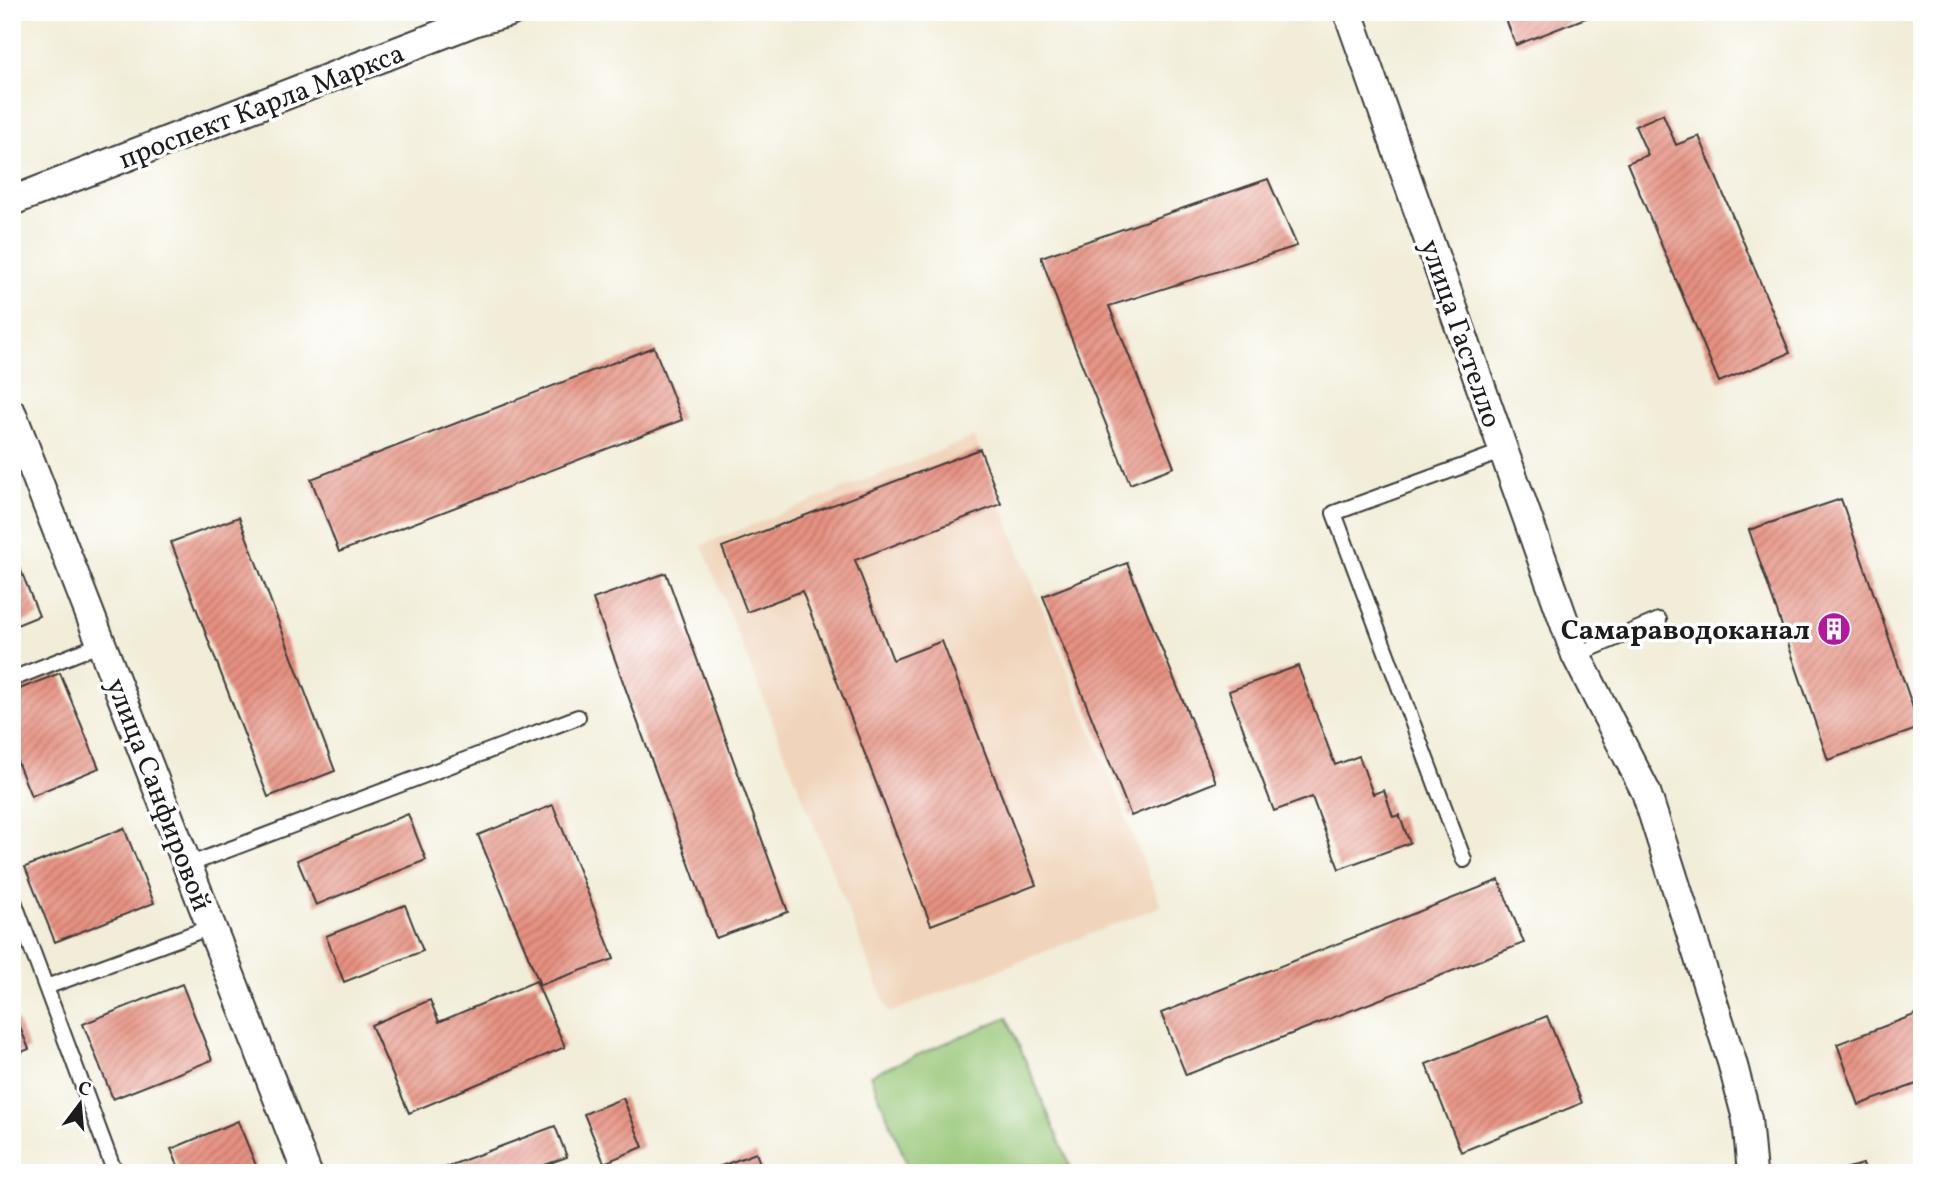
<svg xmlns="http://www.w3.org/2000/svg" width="1934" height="1185" viewBox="0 0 1934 1185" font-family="Vollkorn,serif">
	<defs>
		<pattern id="building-hatch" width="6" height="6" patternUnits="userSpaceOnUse" patternTransform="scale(1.75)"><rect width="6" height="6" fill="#e69181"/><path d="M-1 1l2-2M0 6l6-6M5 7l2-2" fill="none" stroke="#ba7669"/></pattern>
	</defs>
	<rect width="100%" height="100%" fill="#fff"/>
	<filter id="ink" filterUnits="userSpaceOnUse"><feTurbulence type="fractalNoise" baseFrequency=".0143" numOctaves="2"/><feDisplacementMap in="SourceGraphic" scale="14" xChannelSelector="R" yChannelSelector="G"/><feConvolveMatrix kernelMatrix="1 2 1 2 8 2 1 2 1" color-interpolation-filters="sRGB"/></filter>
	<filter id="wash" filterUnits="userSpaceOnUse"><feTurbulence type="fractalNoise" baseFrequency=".00686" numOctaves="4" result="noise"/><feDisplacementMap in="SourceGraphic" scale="28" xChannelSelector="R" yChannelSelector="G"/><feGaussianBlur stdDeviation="1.57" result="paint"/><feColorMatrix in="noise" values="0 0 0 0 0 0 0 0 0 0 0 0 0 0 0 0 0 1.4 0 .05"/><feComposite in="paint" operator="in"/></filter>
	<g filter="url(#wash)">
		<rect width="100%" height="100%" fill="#f1edd8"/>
		<!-- built -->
		<path fill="#f0d5bc" d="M974 437 1161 906 889 1013 702 545Z"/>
		<!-- pitch -->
		<path fill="#96c676" stroke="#597149" stroke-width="2" d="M1007 1017 1073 1173H911L870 1075Z"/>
		<g id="blocks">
			<!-- building -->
			<path fill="url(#building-hatch)" d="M1503 12H1601L1516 45Z
				M1663 114 1676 145 1699 136 1790 353 1719 382 1627 163 1648 155 1635 126Z
				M1268 179 1297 246 1109 306 1174 467 1130 484 1064 320 1041 257Z
				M654 347 682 420 339 552 311 479Z
				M980 449 1001 504 855 560 893 660 942 641 1036 885 931 925 802 591 747 612 722 547Z
				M1841 499 1920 728 1828 760 1749 530Z
				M239 517 335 771 268 797 171 542Z
				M12 548 39 616 12 627Z
				M1127 563 1216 782 1131 816 1043 596Z
				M666 573 788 912 716 938 593 599Z
				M1298 666 1335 765 1359 756 1373 794 1384 790 1393 817 1399 815 1410 843 1339 869 1312 797 1274 811 1229 691Z
				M60 673 99 768 31 796 12 749V692Z
				M553 805 614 959 540 985 478 835Z
				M408 814 426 860 316 905 297 860Z
				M124 828 154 903 55 942 25 867Z
				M1499 880 1524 943 1186 1075 1161 1013Z
				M405 905 423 951 344 982 326 936Z
				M536 981 565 1047 409 1113 371 1025 430 1000 439 1022Z
				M182 984 212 1060 113 1099 83 1024Z
				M12 1008 29 1049 12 1056Z
				M1922 1012V1082L1859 1105 1837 1044Z
				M1547 1016 1582 1103 1461 1152 1426 1064Z
				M623 1098 643 1147 604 1163 584 1114Z
				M238 1121 259 1173H181L171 1149Z
				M555 1126 567 1157 523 1173H430Z
				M756 1153 764 1173H705V1172Z
				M1863 1164 1866 1173H1833V1172Z"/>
		</g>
	</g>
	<g filter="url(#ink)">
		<use href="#blocks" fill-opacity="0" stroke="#3c3b38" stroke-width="2"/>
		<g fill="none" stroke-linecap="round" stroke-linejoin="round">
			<!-- service casing -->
			<g stroke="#3c3b38" stroke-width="18">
				<path id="service" d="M1576 655 1659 620
					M12 679 101 644
					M1464 860 1334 513 1504 451
					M188 865 578 717
					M12 896 115 1173
					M46 987 211 927"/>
			</g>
			<!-- minor casing -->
			<g stroke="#3c3b38" stroke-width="32">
				<path id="minor" d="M1348 12 1576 655 1646 792 1732 1062 1747 1119 1752 1173
					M12 201 476 21 510 12
					M12 414 307 1173"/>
			</g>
			<!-- service -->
			<use href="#service" stroke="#fff" stroke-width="14"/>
			<!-- minor -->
			<use href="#minor" stroke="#fff" stroke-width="28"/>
		</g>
	</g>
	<!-- icons -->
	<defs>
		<g id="building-disc" transform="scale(1.75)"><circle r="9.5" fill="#b5179e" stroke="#fff"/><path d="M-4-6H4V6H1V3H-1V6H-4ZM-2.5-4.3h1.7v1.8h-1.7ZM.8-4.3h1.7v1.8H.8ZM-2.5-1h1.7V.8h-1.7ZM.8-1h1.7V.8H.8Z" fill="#fff"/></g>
	</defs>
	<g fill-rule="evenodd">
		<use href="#building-disc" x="1834" y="629"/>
	</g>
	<g text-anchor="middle" stroke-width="7" stroke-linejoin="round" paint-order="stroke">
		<!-- street labels -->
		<g font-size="28" fill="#1c1c1c" stroke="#fff">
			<text transform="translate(261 105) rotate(-21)" y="10">проспект Карла Маркса</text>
			<text transform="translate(1462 333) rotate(71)" y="10">улица Гастелло</text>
			<text transform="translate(160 794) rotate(69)" y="10">улица Санфировой</text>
		</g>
		<!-- poi labels -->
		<g font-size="28" font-weight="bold" fill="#1c1c1c" stroke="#fff" text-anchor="end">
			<text x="1810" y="639">Самараводоканал</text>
		</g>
	</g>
	<!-- margin -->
	<rect width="1934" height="1185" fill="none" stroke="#fff" stroke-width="42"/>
	<!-- north arrow -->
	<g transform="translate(80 1104) rotate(16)" stroke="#ffffff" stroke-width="5" paint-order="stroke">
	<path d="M0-5L12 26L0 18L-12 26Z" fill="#1c1c1c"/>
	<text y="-10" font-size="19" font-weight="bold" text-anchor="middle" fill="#1c1c1c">С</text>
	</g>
</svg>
